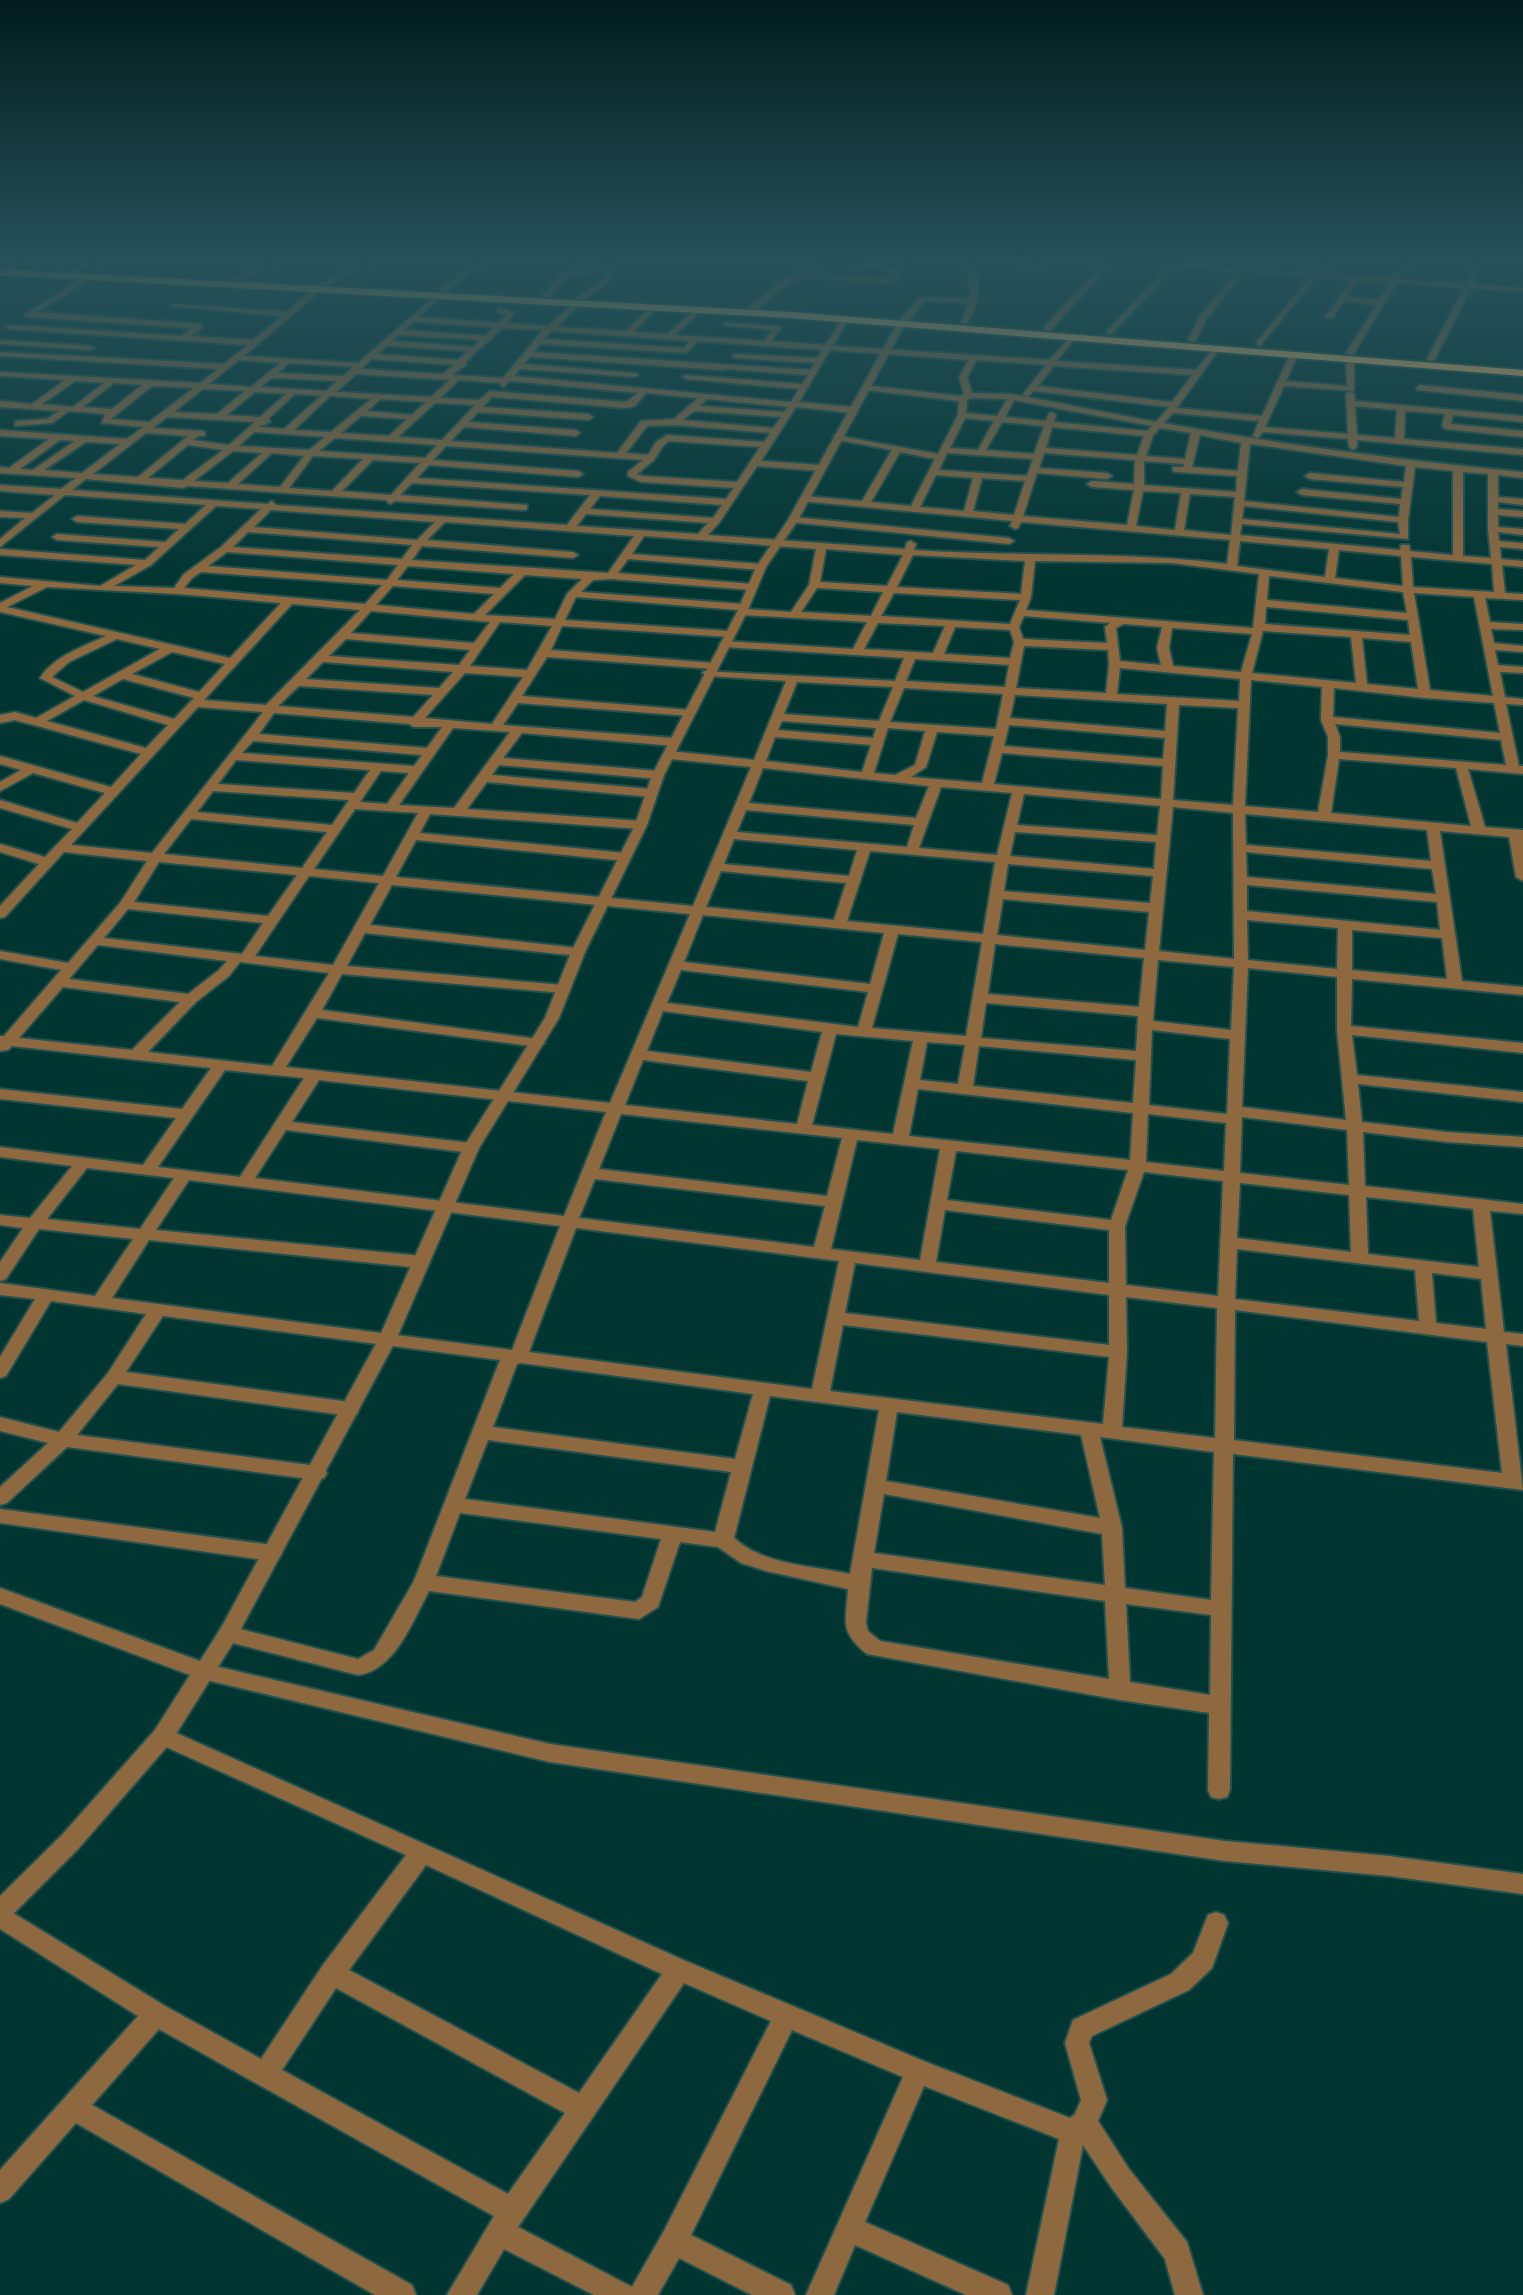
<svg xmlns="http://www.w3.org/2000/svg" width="1523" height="2295" viewBox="0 0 1523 2295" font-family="Poppins,sans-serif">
	<rect width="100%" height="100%" fill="#013532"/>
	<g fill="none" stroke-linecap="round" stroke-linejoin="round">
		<!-- minor casing -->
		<g stroke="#22514e" stroke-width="4">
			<path id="minor" d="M21 259H30L15 269H9V265Z
				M98 259H109L75 272 68 270Z
				M270 259H279L240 282 233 280Z
				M367 259H376L325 287 318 285Z
				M479 259H487L445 293H439V289Z
				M614 259H621L609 282 584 300 577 298 603 279 611 266 586 275 567 277 549 298 542 296 574 260 581 262 572 272Z
				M823 259 899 267 905 259H912L897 280 891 283 801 277 784 287 756 310 749 308 778 283ZM824 265H825L896 271 887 279 808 273Z
				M935 259H975C980 284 980 302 967 323H961L969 303 925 301 904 326H898V322L920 297 970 299 968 263Z
				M1040 259H1048L1031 272H1025V268Z
				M1087 259 1171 263 1179 259V263L1240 268 1247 262 1251 264 1247 268 1313 273 1324 259H1331L1320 273 1392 278 1404 259H1411L1399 279 1466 284 1478 259H1485L1473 284 1523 288V292L1471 288 1435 359 1431 361 1427 359 1464 288 1397 283 1354 353 1350 355 1346 353 1376 305 1344 301 1332 319 1325 317 1352 280 1317 277 1259 347 1256 343 1310 277 1244 272 1206 320 1196 340 1192 342 1188 340 1199 317 1237 272 1175 267 1110 335 1107 331 1168 267 1112 263 1051 330H1045V326L1105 262ZM1359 280 1390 283 1379 300 1347 297Z
				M87 275 90 279 37 312 200 324 203 328 191 336 253 340 283 316 171 306 175 304 287 312 313 288H319V292L244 356 358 363 437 294 440 298 418 317 498 323 506 315 496 312 499 308 514 313 507 323 548 326 576 301 579 305 556 327 626 331 652 306 656 308 634 332 667 334 697 308 700 312 675 335 764 341 772 330 723 325 727 323 777 326 781 328 771 341 825 345 844 317 848 319 833 346 1049 360 1073 334 1077 336 1057 361 1196 370 1216 346 1220 348 1177 408 1262 416 1291 352 1298 354 1286 381 1347 386 1346 359 1350 357 1354 359V391L1284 386 1265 427 1348 434 1346 394 1350 391 1354 394 1355 401 1523 416V422L1453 415 1451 424 1523 431V437L1446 429 1442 426 1445 414 1405 411 1404 439 1523 449V455L1357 440V447L1353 450 1349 447 1348 439 1263 432 1257 439 1253 436 1259 421 1173 413 1164 423C1282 445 1403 460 1523 472V478L1498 475V497L1523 499V505L1498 502V509L1523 511V517L1498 515V527L1523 529V535L1498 532 1499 541 1523 543V549L1500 547 1501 559 1523 561V567L1502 565 1505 593 1523 594V600L1485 598 1490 622 1523 624V630L1491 629 1494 643 1523 646V652L1495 650 1498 665 1523 667V673L1500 672 1505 697 1523 699V705L1506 704 1519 766H1523V774L1468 769 1485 827 1523 830V881L1516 877 1509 837 1440 831 1462 981 1523 987V995L1352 979 1351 1026 1523 1043V1053L1352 1035 1357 1075 1523 1092V1102L1358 1084 1362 1122 1447 1132 1523 1137V1147L1447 1142 1363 1132 1365 1186 1523 1204V1214L1490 1211 1504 1332 1523 1334V1346L1506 1344 1523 1490 1233 1454 1230 1790 1227 1797 1219 1799 1211 1797 1208 1790 1209 1713 1120 1700 867 1654C839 1631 846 1622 848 1589L766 1571 741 1563 718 1547 680 1542 658 1607 639 1619 429 1591C413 1620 395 1671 358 1675L221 1640 218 1634 221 1628 228 1626 358 1659 374 1650 414 1581 500 1360 163 1316 126 1372 350 1402 357 1404 359 1409 357 1414 350 1416 118 1384 77 1435 317 1466 324 1468 327 1473 324 1478 317 1480 67 1447 7 1503 0 1505V1487L48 1443 0 1431V1417L59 1432 108 1373 146 1314 51 1301 6 1376 0 1378V1357L35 1299 0 1295V1283L95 1296 133 1239 39 1229 6 1279 0 1281V1262L23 1228 0 1225V1215L30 1218 72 1166 0 1157V1147L143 1165 176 1118 0 1099V1089L182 1109 211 1068 12 1046 8 1050 0 1051V1036H4L61 970 0 959V951L68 963 120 903 147 861 64 852 5 917 0 918V906L39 864 0 852V844L45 857 72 829 0 808V800L77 823 105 793 33 773 0 791V782L21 770 0 764V756L111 787 141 754 15 720 0 723V715L15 712 36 718 75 696 40 678C54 656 83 647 106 636L0 612V603L33 586 0 583V577L100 586 136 565 0 555V549L145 560 159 547 57 540 52 537 57 534 165 542 179 529 77 522 72 519 77 516 185 524 206 505 65 495 0 547V539L25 518 0 517V511L32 513 55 495 0 491V485L61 489 76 478 0 473V467L9 468 49 439 0 436V430L127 439 143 427 102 423 105 414 69 411 52 423 15 426V422L18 421 47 419 59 411 0 407V401L32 404 65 380 0 376V372L200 383 218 369 0 356V352L224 364 248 345 9 329 5 327 9 325 181 336 192 328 28 317 24 315ZM413 322 494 327 485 336 404 330ZM502 328 543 330 503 378 452 375 466 365V362ZM552 331 690 341 684 348 544 339ZM399 335 480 340 473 347 392 341ZM698 341 822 350 817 358 736 354 732 356 736 358 815 363 810 370 534 352 540 344 686 353ZM387 346 468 351 458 360 377 354ZM830 350 968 360 959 378 964 394 961 396 863 385V389L866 390 959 401 958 415 938 454 834 435V439L892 450 862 501 804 496 799 499 801 501 1012 521 1010 526 1015 529 1018 528 1021 522 1230 540 1227 564C1124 551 1019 557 914 550L916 544 911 541 907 542 905 549 708 535 719 523 757 466 821 471 826 468 821 465 761 461 796 407 852 413 856 410 852 407 799 402ZM530 357 722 370 726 369 808 375 802 384 686 375 682 377 686 379 799 389 791 402 514 376 520 369 635 377 639 375 635 373 524 364ZM372 359 453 365 443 374 361 369ZM239 360 280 363 251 387 209 384ZM976 360 1046 365 1023 394 1027 397 1034 391 1169 407 1156 422 1012 394 972 393 967 378ZM289 363 353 367 343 376 278 373ZM1054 366 1192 375 1172 402 1038 386ZM356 374 450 380 431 397 336 392ZM272 378 337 381 326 391 260 387ZM459 380 499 383 503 387 510 381 638 393 626 402 490 391 479 400 440 398ZM75 381 104 383 73 407 42 404ZM114 383 142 385 112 409 83 407ZM152 386 194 388 149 422 111 419ZM203 389 245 391 217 414 174 412ZM255 392 286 394 260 417 227 415ZM646 393 698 398 674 419 641 421 617 453 451 441 464 427 576 436 580 433 576 430 469 422 478 412 589 420 593 417 589 414 483 407 492 397 626 408 635 406ZM295 394 321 396 284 429 259 427 270 422 269 418ZM330 396 371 399 331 432 294 430ZM971 398 1005 399H1007L997 416 966 413 967 400ZM381 399 426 402 412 415 367 411ZM707 399 788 407 784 412 699 406ZM1014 400 1152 426 1147 431 1054 422 1056 415 1052 412 1049 413 1046 421 1005 417ZM435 403 475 405 442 440 398 437ZM1355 406 1397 410 1395 438 1357 435ZM694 411 781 417 773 428 683 420ZM361 416 407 419 389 436 341 433ZM167 417 255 422 229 445 193 440 198 436H205V432L202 431 153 428ZM965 418 994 421 978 450 950 448ZM1002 422 1044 426 1034 454 986 450ZM676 425 770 433 764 442 667 435 656 442 648 455 626 453 647 426ZM1052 427 1144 436 1137 455 1046 448ZM1160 428 1191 433 1185 459 1146 456 1153 435ZM254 432 325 437 309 450 239 446ZM146 433 188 436 138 477 93 474ZM1200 435 1241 443 1238 471 1192 467ZM335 438 437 445 425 458 319 451ZM60 440 75 441 33 470 20 469ZM669 441 760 447 737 482 643 476 637 474 654 460 663 446ZM86 442 120 444 82 473 44 470ZM1250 444 1406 466 1404 482 1310 473 1305 476 1310 479 1403 487 1401 499 1302 489 1297 492 1302 495 1400 504 1399 517 1244 501ZM188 445 223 450 183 480 148 478ZM446 446 643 460 628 472V476L641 482 734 488 726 499 417 478 429 465 578 477 583 474 578 471 433 460ZM233 451 262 453 228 483 194 481ZM900 452 935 459 911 506 871 502ZM272 453 304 456 280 487 238 484ZM947 453 1033 459 1027 476 939 470ZM1044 453 1135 460 1134 484 1092 481 1087 484 1092 487 1134 490 1127 525 1023 516 1037 473 1107 479 1112 476 1107 473 1039 468ZM313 456 363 459 332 491 289 488ZM373 460 420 463 391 495 342 491ZM1144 461 1184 464 1183 467H1173V471L1176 472 1237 476 1236 492 1144 485ZM1415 467 1453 471V555L1410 551 1409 545H1401L1400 550 1240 535 1242 524 1408 539V520ZM1463 472 1488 474V529L1491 558 1463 556ZM936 475 973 478 964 511 920 507ZM982 478 1025 481 1014 515 973 511ZM86 479 183 488 188 486 386 500 390 504 395 501 524 510 527 509V505L400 495 412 483 590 495 567 525 276 505 272 501 267 504 72 490ZM1143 491 1181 493 1175 530 1136 526ZM1190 494 1235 497 1231 535 1184 530ZM600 496 722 505 713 518 590 509ZM216 506 261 509 221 547 184 574 174 588 114 586 151 565ZM1244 506 1398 522 1400 534 1242 519ZM271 510 435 522 417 540 254 527ZM586 514 708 523 698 534 577 526ZM445 522 634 536 608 573 412 560 422 546 573 558 578 555 573 552 427 540ZM248 532 412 545 402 559 233 547ZM644 536 816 549 809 585 791 612 747 609V605L743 604 581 592 593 580 611 579 752 590 757 587 752 584 618 573 628 559 761 570 766 567 761 564 632 554ZM1240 541 1329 549 1325 577 1237 566ZM826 549 903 555 887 586 820 582ZM1339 550 1401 556 1403 586 1335 578ZM227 552 398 565 387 580 208 566ZM913 555 1025 561 1021 594 897 587ZM1411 557 1492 564 1494 592 1413 587ZM1035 561 1171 563 1259 574 1253 628 1026 610 1031 597ZM408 566 514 574 500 588 397 580ZM201 572 382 585 365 604 184 588 192 578ZM525 575 582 579 567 594 555 619 485 615ZM1269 576 1403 592 1407 613 1267 600ZM393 586 494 594 474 614 376 605ZM47 587 177 594 281 603 230 658 7 607ZM817 588 883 592 871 616 801 612ZM894 593 1020 600 1010 624 881 616ZM1414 593 1474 597 1493 696 1430 690ZM576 597 738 610V614L742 615 867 622 853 649 724 641 719 644 724 647 904 658 895 681 704 671 702 673 708 676 786 681 754 760 670 751 664 755 670 759 751 767 693 906 396 877 416 840 625 861 632 857 625 853 420 833 430 814 641 829 647 825 641 821 467 809 487 782 651 797 657 793 651 789 492 775 499 765 658 779 664 775 658 771 503 758 522 733 674 746 680 742 674 738 503 725 518 703 690 716 696 713 690 710 522 696 547 657 713 669 719 666 713 663 551 650 562 626 729 637 734 634 729 631 565 620ZM292 604 360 610 266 705 204 700ZM1266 607 1408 620 1410 635 1265 624ZM371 611 490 622 474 643 351 633ZM1024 616 1110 623 1105 627 1107 643 1023 639 1019 627ZM500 622 552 626 527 670 470 666ZM878 623 945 626 933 653 864 649ZM1124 624 1162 627 1157 648 1161 665 1120 661 1116 628ZM955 627 1010 630 1014 642 1010 658 944 654ZM1172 628 1252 634 1241 672 1173 666 1169 648ZM1263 631 1351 637 1356 683 1252 673ZM1362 638 1411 642 1418 689 1367 684ZM117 639 160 649 83 692 52 677 69 662ZM346 639 470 650 459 665 329 656ZM1024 646 1108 650 1109 664 1106 693 1016 688ZM172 652 225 664 199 692 132 674ZM915 659 1009 665 1005 687 906 681ZM323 662 453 672 439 688 306 679ZM1120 668 1240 679 1239 701 1117 694ZM465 673 523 677 492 724 425 718ZM123 679 194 698 174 719 93 696ZM1251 680 1322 687 1321 720 1328 737V755L1318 812 1245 806ZM797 682 893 687 879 721 784 714ZM299 686 433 695 413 717 278 706ZM904 688 1003 694 996 729 890 722ZM1334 688 1425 698 1494 703 1500 733 1333 717ZM1015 695 1167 704 1165 731 1010 718ZM84 700 168 725 146 748 47 721ZM1179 705 1238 708 1233 805 1173 800ZM198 707 263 712 152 853 71 845ZM274 713 409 724 414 727H442L427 748 259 734ZM782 721 876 728 873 738 778 730ZM1335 724 1501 740 1506 765 1340 752V737ZM1009 725 1165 738 1163 759 1004 746ZM453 728 510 732 454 808 399 805ZM888 728 925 731 915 765 895 775 874 773ZM937 732 994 736 982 783 911 777 926 767ZM775 737 871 745 862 772 766 761ZM253 741 422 755 414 766 242 753ZM1002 753 1163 766 1161 799 994 784ZM1339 759 1456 768 1471 826 1331 813ZM236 760 370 770 354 793 218 784ZM763 768 929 786 916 818 749 803ZM381 771 409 773 387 804 360 802ZM941 787 1012 793 997 855 919 848ZM213 791 349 800 332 825 197 812ZM1024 794 1160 806 1157 835 1017 825ZM1173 807 1233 813 1234 959 1159 951ZM355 809 418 813 383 876 314 869ZM746 810 914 825 907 847 737 832ZM1245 814 1427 830 1431 861 1246 845ZM191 819 327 832 302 868 164 854ZM1015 832 1156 842 1154 869 1010 856ZM734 839 857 850 849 876 724 864ZM870 851 995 862 983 934 847 921ZM1246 852 1432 869 1436 894 1247 877ZM159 862 297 875 268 916 134 902ZM1008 864 1153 876 1150 903 1004 891ZM721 871 846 883 834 920 706 907ZM309 876 379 883 333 965 255 956ZM392 885 690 914 610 1103 286 1067 317 1018 538 1047 545 1043 538 1039 322 1010 342 974 563 993 570 989 563 985 347 966 365 933 578 956 585 952 578 948 370 925ZM1247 885 1437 902 1440 930 1247 911ZM1003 899 1149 912 1145 950 997 935ZM128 909 263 923 242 954 104 938ZM703 915 884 933 870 984 684 962ZM1247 920 1338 928 1337 969 1248 960ZM1352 930 1442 938 1447 979 1352 970ZM898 934 982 942 966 1036 872 1028ZM995 944 1144 958 1139 1007 988 994ZM98 945 227 961 219 970 188 994 69 979ZM1158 960 1234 967 1231 1030 1153 1021ZM240 962 329 973 272 1066 148 1052 196 1002 229 976ZM1248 968 1337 977V1030L1346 1120 1242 1107ZM681 970 868 992 858 1027 667 1003ZM63 987 180 1002 132 1050 19 1038ZM986 1003 1138 1016 1136 1051 981 1038ZM663 1011 822 1032 811 1072 647 1051ZM1152 1030 1230 1039 1227 1114 1149 1105ZM836 1034 913 1041 893 1134 812 1125ZM927 1042 965 1045 958 1084 920 1080ZM979 1046 1136 1060 1133 1103 973 1086ZM643 1060 808 1081 797 1124 625 1105ZM225 1070 304 1078 240 1177 158 1167ZM319 1080 606 1112 564 1216 255 1178 286 1130 471 1153 479 1148 471 1143 292 1122ZM918 1089 1133 1113 1130 1160 909 1136ZM621 1114 842 1138 827 1196 599 1169ZM1148 1114 1226 1123 1224 1171 1146 1162ZM1242 1117 1347 1130 1349 1185 1240 1173ZM857 1140 940 1149 920 1260 831 1249ZM956 1151 1128 1170 1111 1220 947 1200ZM87 1168 174 1178 140 1229 47 1219ZM1144 1172 1223 1181 1218 1296 1126 1285 1125 1226ZM595 1179 825 1206 814 1247 579 1218ZM189 1180 560 1226 512 1350 112 1298 149 1240 421 1268 430 1262 421 1256 156 1230ZM1240 1183 1349 1195 1351 1252 1237 1238ZM1366 1197 1473 1209 1479 1267 1368 1254ZM945 1210 1109 1230V1283L936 1262ZM576 1228 839 1261 812 1389 529 1352ZM1237 1249 1415 1270 1419 1321 1235 1299ZM855 1263 1109 1295V1345L845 1313ZM1432 1273 1481 1279 1486 1329 1436 1323ZM1126 1297 1217 1308 1215 1438 1122 1427 1127 1352ZM1235 1310 1487 1342 1502 1473 1234 1440ZM843 1325 1109 1357 1103 1424 830 1391ZM521 1363 753 1394 735 1459 493 1427 517 1364ZM770 1396 879 1410 850 1574C813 1566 763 1565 734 1538ZM897 1412 1081 1435 1100 1518 886 1481ZM1100 1437 1214 1452 1211 1600 1125 1588 1122 1528ZM488 1440 731 1472 715 1532 465 1499ZM884 1494 1102 1534 1105 1585 874 1553ZM460 1513 661 1539 642 1597 635 1602 436 1576ZM872 1568 1105 1601 1109 1679 880 1641 868 1631 866 1622ZM1126 1604 1211 1615 1210 1695 1130 1682Z
				M0 340 90 346 94 348 90 350 0 344Z
				M1420 385 1523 395V401L1417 390 1416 388Z
				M793 517 1009 538 1014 541 1009 544 790 522 788 520Z
				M0 1509 272 1545 279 1548 282 1553 279 1558 272 1561 0 1523Z
				M206 1664 550 1744 1225 1841 1389 1856 1523 1874V1894L1389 1876 1225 1861 550 1762 198 1678 195 1672 198 1666Z
				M163 1727 688 1962 926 2062 1070 2118 1075 2114 1081 2100 1065 2043 1073 2020 1171 1974 1193 1953 1208 1915 1216 1912 1224 1915 1228 1923 1212 1968 1189 1990 1092 2036 1089 2043 1107 2100 1098 2121 1129 2169 1187 2242 1203 2295H1175L1165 2259 1111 2187 1083 2145 1054 2295H1026L1059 2139 924 2086 865 2222 1008 2285 1012 2295H966L855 2245 834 2295H806L903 2077 792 2030 691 2235 791 2285 795 2295H752L679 2258 658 2295H594L504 2249 477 2295H447L494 2216 159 2029 92 2105 412 2285 416 2295H375L76 2123 9 2199 0 2203V2170L138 2016 0 1929V1905L165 2006 261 2059 323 1965 406 1855 155 1742 152 1736 155 1730ZM426 1865 662 1974 579 2093 349 1970ZM684 1983 771 2021 664 2231 632 2287 518 2227ZM336 1988 565 2113 508 2194 282 2070Z"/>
		</g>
		<!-- tertiary casing -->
		<g stroke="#22514e" stroke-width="4">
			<path id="tertiary" d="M901 322 905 324 798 520 766 567 747 612 664 775 647 825 585 952 559 1018 479 1148 396 1340 235 1640 171 1742 78 1849 8 1919 0 1923V1896L62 1835 155 1730 190 1675 0 1604V1588L200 1661 221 1628 378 1340 463 1148 545 1018 571 952 635 825 652 775 737 612 756 567 788 520 897 324Z"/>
		</g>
		<!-- trunk casing -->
		<g stroke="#22514e" stroke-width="4">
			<path id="trunk" d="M0 269 790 312 1523 370V376L790 318 0 275Z"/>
		</g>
		<!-- minor -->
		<use href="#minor" fill="#8e693f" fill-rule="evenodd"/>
		<!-- tertiary -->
		<use href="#tertiary" fill="#8e693f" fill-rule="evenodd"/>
		<!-- trunk -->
		<use href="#trunk" fill="#f5b364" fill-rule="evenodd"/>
	</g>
	<!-- sky -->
	<linearGradient id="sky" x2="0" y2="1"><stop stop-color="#011d1c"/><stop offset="0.45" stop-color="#27515a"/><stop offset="1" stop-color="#27515a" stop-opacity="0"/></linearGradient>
	<rect width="1523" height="581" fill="url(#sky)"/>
</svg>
